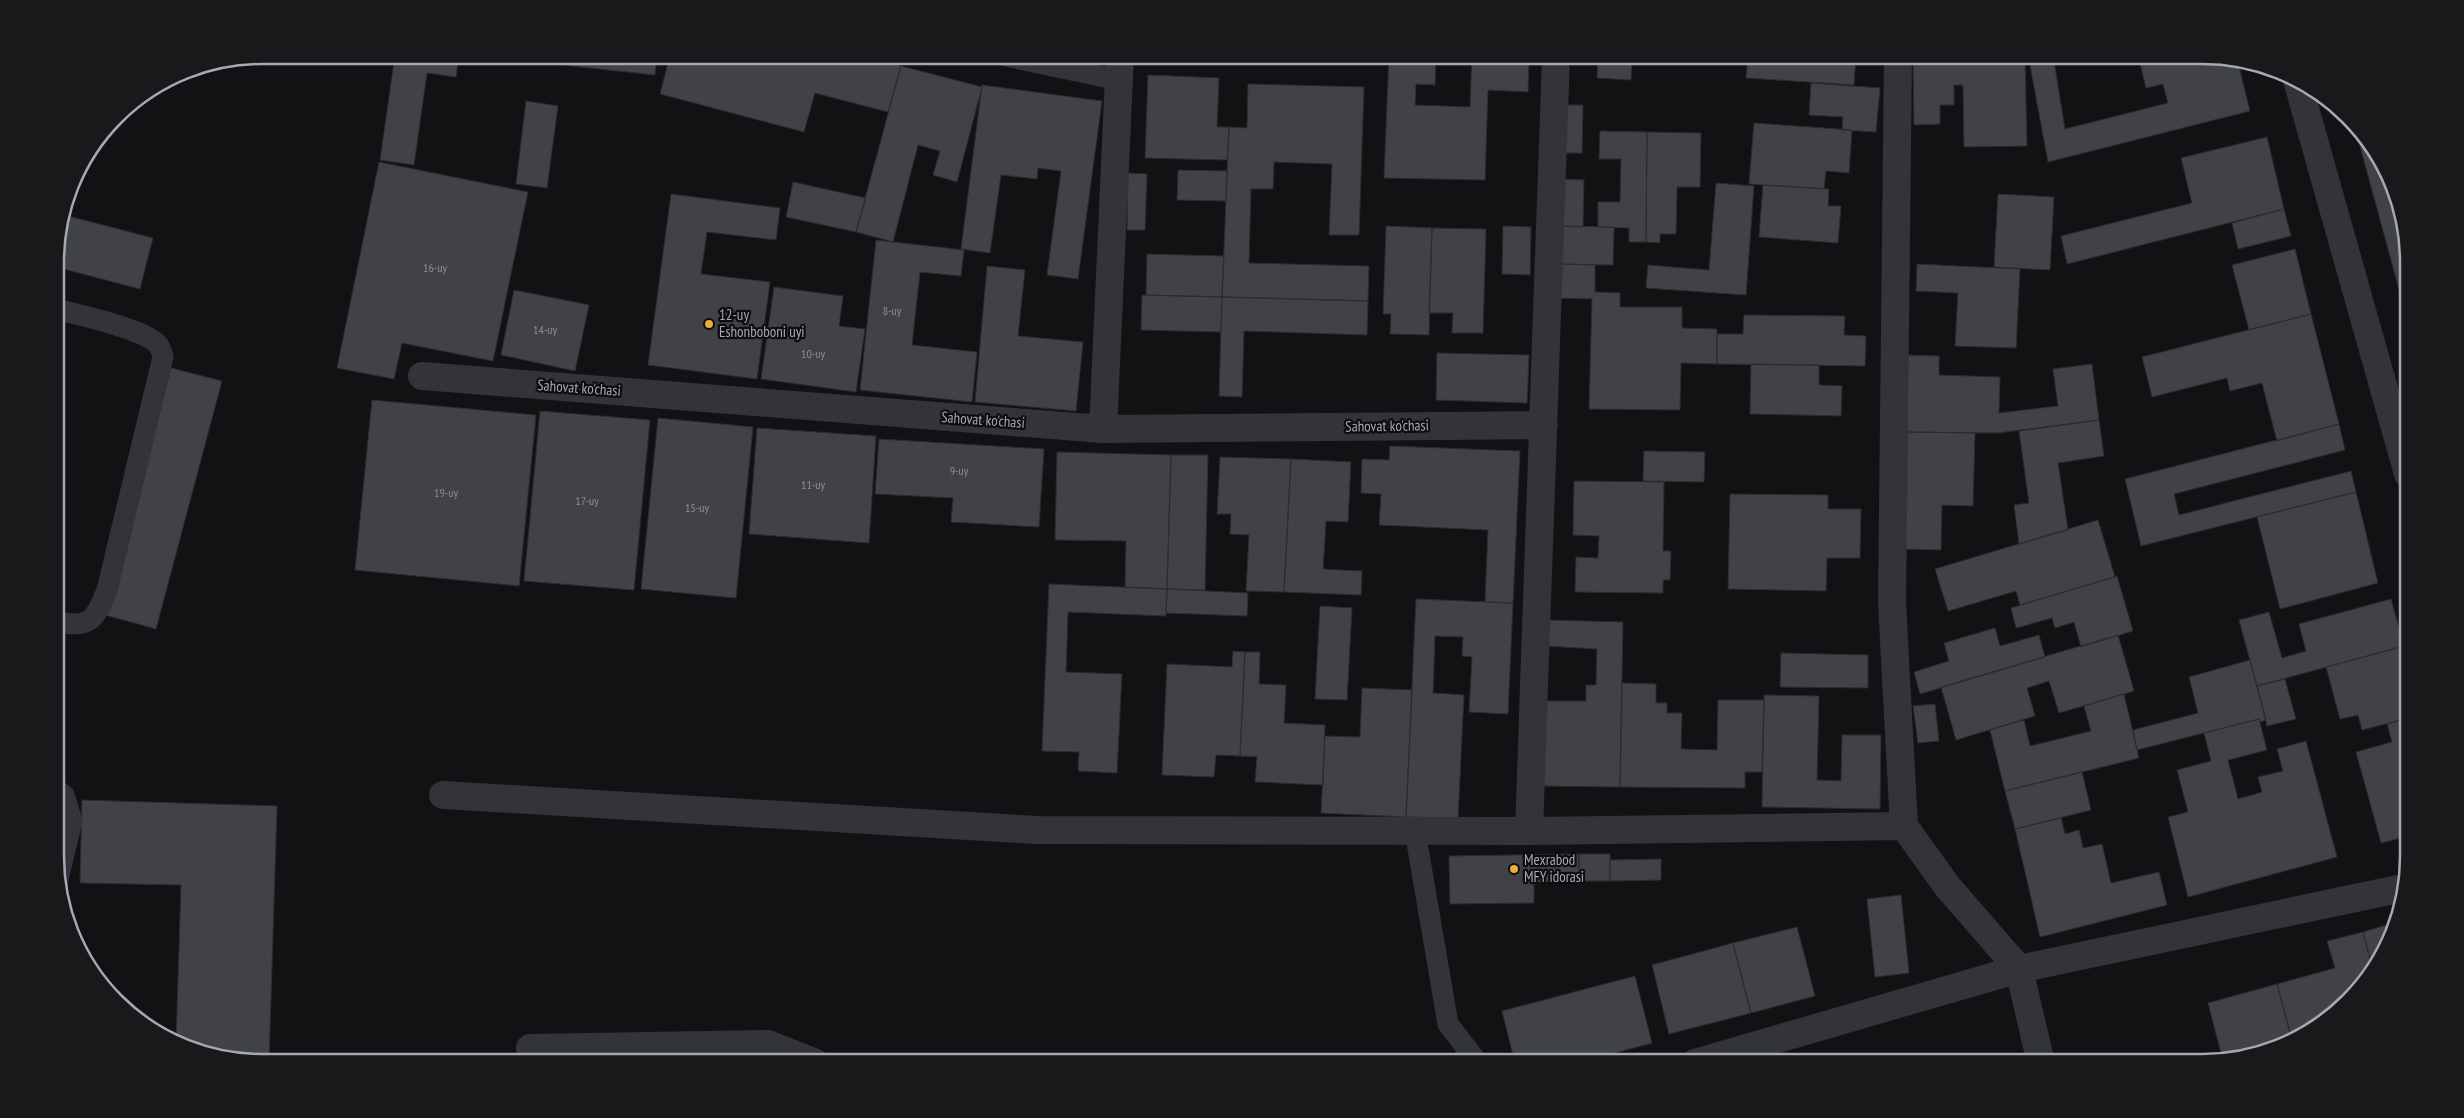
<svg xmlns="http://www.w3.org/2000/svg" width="2464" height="1118" viewBox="0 0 2464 1118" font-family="'PT Sans Narrow',sans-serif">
	<rect width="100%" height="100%" fill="#121214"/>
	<!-- building -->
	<path fill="#414247" stroke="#2c2c30" d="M395 55H459L456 77 427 73 414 165 380 160Z
		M535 55H657L655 75 534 62Z
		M670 55H859L901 66 888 112 815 93 804 132 660 94Z
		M1389 55H1436L1435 85 1416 84 1415 105 1470 107 1472 55H1529L1528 92 1488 90 1485 180 1384 178Z
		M1598 55H1632L1631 80 1597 78Z
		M1748 55H1856L1854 85 1746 78Z
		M1957 55H2025V59L1957 60Z
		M2053 55 2065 129 2168 103 2163 84 2146 88 2138 55H2202L2238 62 2250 111 2048 162 2029 60Z
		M2025 59 2027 146 1964 147 1963 85H1954V105H1940V124L1914 125 1913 60Z
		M901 66 982 87 957 182 933 175 940 151 918 145 893 242 856 232Z
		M1148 75 1219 78 1217 127H1229L1227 160 1145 158Z
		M1811 83 1880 88 1876 132 1842 130 1843 117 1809 115Z
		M1248 84 1364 87 1359 235H1329L1332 164 1274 162 1273 189H1251L1249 263 1369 266 1368 301 1222 297 1229 127 1247 128Z
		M982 85 1102 101 1078 279 1047 275 1061 171 1038 168 1037 179 1001 175 990 253 961 249Z
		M526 101 558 106 547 188 516 184Z
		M1565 105H1583L1582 153H1565Z
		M1754 123 1852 130 1849 173 1826 171 1824 189 1749 184Z
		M2353 123 2367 137 2358 139Z
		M1600 131 1647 132 1646 242H1629V228L1598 227V202H1620L1621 159H1599Z
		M1647 132 1701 133 1700 187H1677L1676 234H1660V243L1646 242Z
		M2267 137 2284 209 2067 264 2061 236 2192 203 2181 158Z
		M2367 137 2393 182 2407 235V302L2403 304 2358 139Z
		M379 162 528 192 493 361 402 343 394 379 337 368Z
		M1178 170 1227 171 1226 201 1177 200Z
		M1128 173 1147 174 1145 230H1127Z
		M1558 179 1584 180 1583 227 1557 226Z
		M793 182 866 198 856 232 786 217Z
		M1716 183 1754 186 1746 295 1646 288 1648 265 1709 270Z
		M1763 185 1829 189 1828 206H1841L1838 243 1759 237Z
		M671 194 780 208 776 240 707 232 701 274 770 282 757 379 648 365Z
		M1998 194 2054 197 2050 270 1994 267Z
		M2284 209 2291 236 2238 249 2232 223Z
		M64 215 153 238 140 289 56 267 55 248Z
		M1386 226 1432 228 1429 335 1390 334 1391 314H1383Z
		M1503 226 1531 227 1530 275 1502 274Z
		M1557 226 1614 227 1613 265 1556 264Z
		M1432 228 1486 229 1483 333H1452L1453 313H1429Z
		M876 240 964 250 961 276 920 272 912 345 977 352 972 402 860 390Z
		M2295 249 2311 314 2249 330 2232 265Z
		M1147 254 1224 256 1222 297 1146 295Z
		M1556 264 1595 265V292L1620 293V307H1682V328L1717 329V364L1681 363 1680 410 1589 409 1592 299 1556 298Z
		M1917 264 2020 269 2016 348 1955 346 1958 293 1916 291Z
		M987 266 1025 270 1018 336 1083 342 1076 411 975 402Z
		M774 287 843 296 839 326 865 329 856 392 761 379Z
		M514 290 589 305 575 371 501 355Z
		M1142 295 1222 297 1221 332 1141 330Z
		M1222 297 1368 301 1367 335 1244 331 1242 397 1219 396Z
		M2311 314 2339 424 2277 441 2262 383 2230 391 2227 378 2152 397 2142 357Z
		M1744 315 1845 316 1844 335 1866 336 1865 366 1717 364V334H1743Z
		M1437 353 1529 355 1527 403 1436 400Z
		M1908 355 1939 356V375L2000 377 1999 413 2058 406 2053 369 2092 364 2099 420 1998 433 1906 432Z
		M1751 364 1819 365V385L1842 386 1841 416 1750 414Z
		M171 368 222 381 156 629 105 615Z
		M372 400 536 415 519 586 355 570Z
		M540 411 650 420 634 590 524 581Z
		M658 418 753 427 736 598 641 589Z
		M2099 420 2104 456 2058 463 2068 530 2019 544 2014 505 2029 503 2019 431Z
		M2339 424 2345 450 2174 494 2179 515 2351 471 2356 492 2141 546 2125 479Z
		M757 428 876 436 869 543 749 534Z
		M1906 432 1975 433 1973 506 1942 505 1941 550 1902 549Z
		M879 439 1044 449 1039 527 951 522 953 498 875 494Z
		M1390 446 1520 451 1513 603 1485 602 1488 530 1379 525 1381 494 1361 493 1362 459 1389 460Z
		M1644 451 1705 452 1704 482 1643 481Z
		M1057 452 1171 455 1167 589 1125 587 1126 541 1055 540Z
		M1171 455H1208L1205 590 1167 589Z
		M1220 457 1291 459 1284 592 1246 591 1249 535 1230 534 1231 514H1217Z
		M1291 459 1351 462 1348 522 1326 521 1323 569 1362 571 1361 595 1284 592Z
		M1574 481 1664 482 1663 551H1671L1670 580H1663V593L1575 592 1576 557 1598 558 1599 536 1573 535Z
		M2356 492 2378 583 2280 609 2257 517Z
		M1730 494 1828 495V509H1861L1860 558H1827L1826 591 1728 589Z
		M2098 520 2115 577 2020 605 2016 591 1948 611 1935 569Z
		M2117 576 2133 631 2081 647 2074 622 2055 628 2052 618 2016 628 2011 608Z
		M1049 584 1167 589 1166 616 1068 612 1066 672 1122 674 1117 773 1078 771 1079 752 1042 751Z
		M1167 589 1248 593 1247 616 1166 613Z
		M1416 599 1513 603 1508 714 1469 712 1472 657 1462 656 1463 637 1435 636 1433 693 1464 695 1458 819 1406 817Z
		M2391 599 2404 646 2257 686 2239 620 2269 612 2282 658 2306 651 2299 624Z
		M1320 606 1352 608 1347 700 1315 699Z
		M1546 620 1623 622 1620 787 1543 786 1544 701H1586V685H1596L1597 649 1545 646Z
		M1995 628 2000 646 2039 635 2045 657 1920 694 1914 672 1949 661 1944 643Z
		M2118 635 2134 691 2059 713 2049 681 2027 688 2035 716 1956 740 1941 687Z
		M2404 646 2408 665 2409 718 2362 730 2358 715 2340 719 2326 667Z
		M1233 651 1245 652 1240 756 1216 755 1214 777 1162 775 1167 664 1232 667Z
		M1245 652H1260L1259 684 1286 685 1284 723 1325 725 1323 785 1255 782 1257 757 1240 756Z
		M1781 653 1868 655V688L1780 687Z
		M2250 660 2266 720 2260 722 2259 719 2137 750 2133 730 2198 713 2189 677Z
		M2285 679 2296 719 2267 726 2257 686Z
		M1622 683 1656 684V703H1667V713H1682L1681 749 1717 750 1718 700H1764L1762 772H1745V788L1620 787Z
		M1362 688 1412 690 1406 817 1321 813 1325 736 1360 737Z
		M2124 694 2139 758 2005 791 1990 730 2024 720 2030 746 2091 731 2084 706Z
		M1764 695 1819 696 1817 780 1841 781 1842 735H1881L1880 809 1762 807Z
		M1935 704 1939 741 1918 743 1913 706Z
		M2409 718V836L2381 843 2356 752 2392 742 2387 724Z
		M2259 719 2267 750 2228 760 2238 799 2262 792 2258 777 2283 771 2277 749 2306 741 2337 857 2188 897 2168 817 2188 812 2177 770 2211 761 2204 733Z
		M2082 772 2091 810 2015 829 2005 791Z
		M82 800 277 806 269 1063 183 1047 176 1043 181 885 80 883Z
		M2061 818 2065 834 2079 830 2083 848 2102 844 2111 883 2159 872 2167 905 2040 937 2015 829Z
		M1579 854V881L1534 882V903L1450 904 1449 856Z
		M1579 854H1610V881H1579Z
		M1661 859V880L1610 881V860Z
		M1901 895 1909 973 1875 977 1867 899Z
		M2396 922 2393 935 2373 970 2363 932Z
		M1797 927 1815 996 1751 1013 1733 943Z
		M2363 932 2373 970 2366 982 2328 1020 2292 1040 2277 984 2335 968 2327 941Z
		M1733 943 1751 1013 1669 1034 1652 965Z
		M1635 976 1652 1043 1578 1063H1515L1502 1011Z
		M2277 984 2292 1040 2269 1052 2223 1061 2208 1003Z"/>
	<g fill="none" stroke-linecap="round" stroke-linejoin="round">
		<!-- service -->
		<path stroke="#333439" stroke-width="21" d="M1001 55 1119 80
			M56 309C78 315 147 329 159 346 161 349 162 353 163 357L107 590C96 619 89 630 56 621
			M57 790 64 795 72 821 57 883
			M1415 831 1448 1024 1478 1063"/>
		<!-- minor -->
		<path stroke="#333439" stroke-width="28" d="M1898 55 1892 603 1904 826
			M2297 80 2408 474
			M422 376 1103 429 1544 425
			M1103 429 1120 55
			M443 795 1037 830 1529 831 1904 826 1947 886 2019 969 2041 1063
			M1529 831 1556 55
			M530 1048 768 1044 816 1063
			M1695 1063 2019 969 2403 888"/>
	</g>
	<!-- markers -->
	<g fill="#eab034" stroke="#0d0d0f" stroke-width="2">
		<circle cx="709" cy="324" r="5"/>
		<circle cx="1514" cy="869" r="5"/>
	</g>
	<g text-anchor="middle" stroke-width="4.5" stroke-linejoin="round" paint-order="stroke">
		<!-- number labels -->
		<g font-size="12" fill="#8b8f99">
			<text x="435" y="272">16-uy</text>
			<text x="892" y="315">8-uy</text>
			<text x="545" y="334">14-uy</text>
			<text x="813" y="358">10-uy</text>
			<text x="959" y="475">9-uy</text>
			<text x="813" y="489">11-uy</text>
			<text x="446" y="497">19-uy</text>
			<text x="587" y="505">17-uy</text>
			<text x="697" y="512">15-uy</text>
		</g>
		<!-- poi labels -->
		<g font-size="15" fill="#a4a9b4" stroke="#0d0d0f" text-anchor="start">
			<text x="719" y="320">12-uy<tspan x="719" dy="17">Eshonboboni uyi</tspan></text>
			<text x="1524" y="865">Mexrabod<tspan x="1524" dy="17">MFY idorasi</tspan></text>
		</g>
		<!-- street labels -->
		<g font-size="15" fill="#a4a9b4" stroke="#0d0d0f">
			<text transform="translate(579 388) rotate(4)" y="5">Sahovat ko'chasi</text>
			<text transform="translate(983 420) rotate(4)" y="5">Sahovat ko'chasi</text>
			<text transform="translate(1387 426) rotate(-1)" y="5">Sahovat ko'chasi</text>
		</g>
	</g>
	<!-- crop -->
	<path d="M0 0H2464V1118H0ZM262 64H2202A198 198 0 0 1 2400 262V856A198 198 0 0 1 2202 1054H262A198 198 0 0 1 64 856V262A198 198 0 0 1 262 64Z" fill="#19191c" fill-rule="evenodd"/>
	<path fill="none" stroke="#a4a9b4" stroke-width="2.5" d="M262 64H2202A198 198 0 0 1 2400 262V856A198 198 0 0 1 2202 1054H262A198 198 0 0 1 64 856V262A198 198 0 0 1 262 64Z"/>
</svg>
